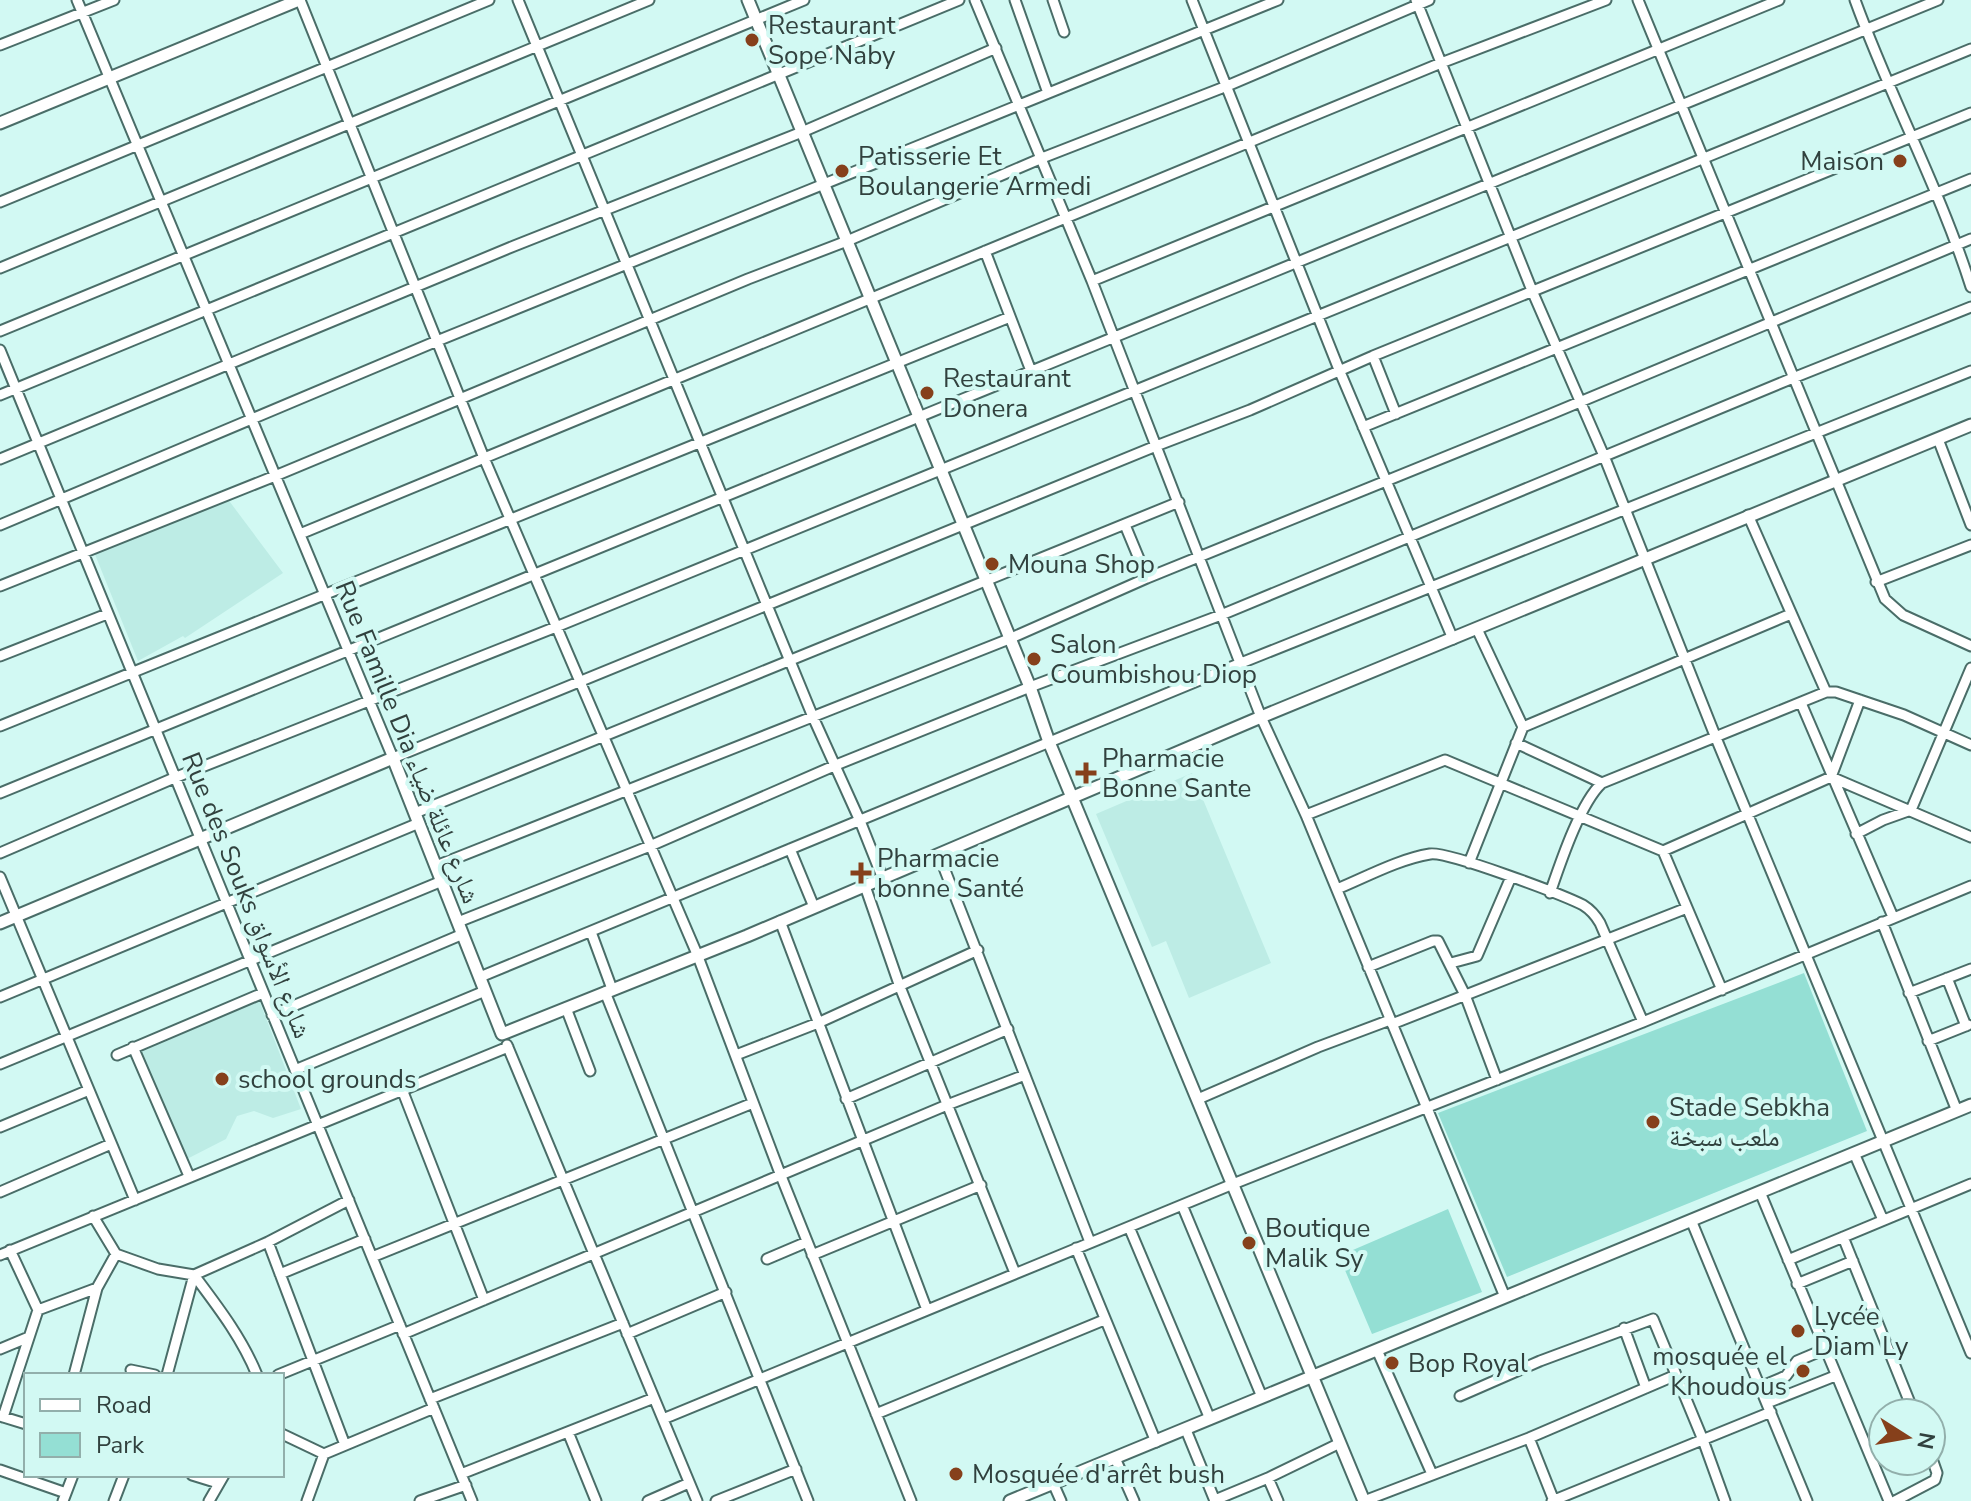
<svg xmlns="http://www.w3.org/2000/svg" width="1971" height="1501" viewBox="0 0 1971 1501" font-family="'Nunito Sans','Noto Naskh Arabic',sans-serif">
	<rect width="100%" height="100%" fill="#d2f9f3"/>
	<!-- built -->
	<path fill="#bdece5" d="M227 498 283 573 185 638 183 636 138 661 94 552Z
		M1192 773 1271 963 1189 998 1166 941 1152 947 1096 814Z
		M259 1000 301 1109 273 1118 254 1111 237 1116 226 1139 185 1160 138 1048 141 1044Z"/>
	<!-- park -->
	<path fill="#94dfd4" d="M1804 973 1867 1131 1507 1277 1438 1113Z
		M1448 1209 1482 1292 1372 1334 1339 1256Z"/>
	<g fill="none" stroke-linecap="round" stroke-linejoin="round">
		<!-- minor casing -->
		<g stroke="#4a6d68" stroke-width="13">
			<path id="minor" d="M77 0 393 758 1156 446 1250 410 1373 356 1971 113
				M300 0 484 458 697 954 781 1176 911 1501
				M518 0 813 717 860 821 883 879
				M975 0 1092 281 1261 717 1306 815 1505 1297
				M1015 0 1048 93
				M1053 0 1064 32
				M1192 0 1340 372 1453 639
				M1416 0 1533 293 1604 456 1716 738 1971 1353
				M1638 0 1885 599 1903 615 1971 646
				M1855 0C1890 97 1940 189 1971 287
				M0 45 114 0
				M0 202 489 0
				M985 251 1031 371
				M0 268 649 0
				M1092 281 1779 0
				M0 331 804 0
				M0 350 472 1501
				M1373 356 1396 414
				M0 395 959 0
				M1363 427 1971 179
				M1938 439 1971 525
				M0 459 514 246 802 132 996 48
				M1748 515 1826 692
				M0 525 437 341 1278 0
				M1125 525 1147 578
				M300 534 1441 63 1606 0
				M1876 582 1971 545
				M0 586 275 476 748 279 847 241 1042 158 1227 86 1429 0
				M0 656 107 614
				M1801 703 1893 917
				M0 726 1010 317
				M1523 727 1791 614
				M1516 743 1602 783
				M1831 777 1860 700
				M0 793 1938 0
				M415 813 1179 502
				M1306 815 1445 760 1663 851 1722 990
				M1856 834 1883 820 1911 810 1971 668
				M790 849 814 907
				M1663 851 1831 777 1971 837
				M0 853 174 778 556 627 1971 49
				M939 855 1090 1242
				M1469 863 1523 727 1477 629
				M436 866 1009 639 1147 578 1551 414 1971 239
				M0 877 135 1200
				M865 886 900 987 1015 1273
				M1337 889C1366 877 1399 859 1430 854 1448 851 1563 895 1583 905 1591 910 1596 916 1600 923L1643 1022
				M1550 893C1560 864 1580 803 1602 783L1826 692H1836L1904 715 1971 745
				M780 921 927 1310
				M458 922 650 846 836 765 1030 687 1221 615 1793 378 1971 307
				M1882 922 1957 1111
				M591 932 612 989
				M1451 963 1477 956 1511 877
				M1368 967 1433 941H1438L1465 995 1497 1080
				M480 977 1241 663 1971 371
				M1947 978 1966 1026
				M605 992 808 1501
				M1909 993 1971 969
				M0 997 419 823
				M566 1008 590 1071
				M272 1015 463 934
				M1392 1024 1687 908
				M1928 1041 1968 1025
				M507 1045 697 1501
				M133 1047 189 1176
				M117 1055 263 993
				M736 1055 818 1023 978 950
				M0 1064 442 881
				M295 1070 485 991
				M403 1092 484 1300
				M846 1099 1008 1029
				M1198 1099 1318 1047 1390 1020
				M0 1127 89 1090
				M1854 1153 1883 1220
				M0 1192 111 1144
				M1760 1192 1889 1501
				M1182 1205 1262 1397
				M93 1216 116 1254 158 1269 194 1275 268 1242 349 1200
				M1691 1220 1807 1501
				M1129 1227 1210 1419
				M1843 1237 1914 1413
				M268 1242 345 1445
				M1076 1248 1156 1442
				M10 1250 38 1310 97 1288
				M0 1255 508 1047
				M812 1255 981 1185
				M372 1257 753 1103
				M767 1259 807 1242
				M1788 1260 1971 1184
				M280 1274 365 1239
				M194 1275C218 1307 242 1338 257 1375
				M1797 1284 1853 1261
				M1624 1328 1646 1388
				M403 1334 947 1105 1025 1075
				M627 1334 726 1292
				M0 1349 29 1337
				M1377 1350 1432 1474
				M131 1370 155 1375
				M74 1375 97 1288 116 1254
				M167 1375 194 1275
				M278 1375 400 1325
				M1760 1387 1786 1376 1797 1361 1823 1350
				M1460 1396 1540 1361 1653 1319 1703 1440 1725 1501
				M430 1399 623 1323
				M1767 1403 1835 1376
				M876 1414 1104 1320
				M0 1416 26 1424
				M3 1417 38 1310
				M663 1419 1233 1184 1643 1022 1971 886
				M1186 1430 1215 1501
				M568 1432 596 1501
				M282 1434 324 1454
				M1529 1438 1554 1501
				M1115 1458 1134 1501
				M0 1470 66 1493
				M461 1474 654 1398
				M192 1475 218 1483
				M1268 1478 1278 1501
				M1053 1483 1061 1501
				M1215 1500 1268 1478 1340 1443
				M63 1501 73 1475
				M114 1501 124 1475
				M209 1501 224 1475
				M307 1501 324 1454 434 1408
				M420 1501 466 1485
				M648 1501 689 1483
				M716 1501 796 1469
				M1364 1501 1529 1438 1676 1375
				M1552 1501 1771 1412
				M1895 1501 1935 1480 1937 1473 1931 1456"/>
		</g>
		<!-- tertiary casing -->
		<g stroke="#4a6d68" stroke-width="15">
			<path id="tertiary" d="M748 0 1030 687 1049 742 1364 1501
				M0 123 299 0
				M0 923 393 758 502 1034 747 936 1261 717 1971 425
				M1010 1501 1971 1105"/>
		</g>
		<!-- minor -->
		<use href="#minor" stroke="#fff" stroke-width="9"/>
		<!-- tertiary -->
		<use href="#tertiary" stroke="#fff" stroke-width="11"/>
	</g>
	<!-- markers -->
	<g fill="#86401b" stroke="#d2f9f3" stroke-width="3">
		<circle cx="752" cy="40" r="8"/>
		<circle cx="1900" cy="161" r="8"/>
		<circle cx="842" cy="171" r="8"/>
		<circle cx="927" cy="393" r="8"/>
		<circle cx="992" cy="564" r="8"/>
		<circle cx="1034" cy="659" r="8"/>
		<path d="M1082 761h8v8h8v8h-8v8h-8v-8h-8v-8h8z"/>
		<path d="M857 861h8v8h8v8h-8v8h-8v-8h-8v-8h8z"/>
		<circle cx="222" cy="1079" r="8"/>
		<circle cx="1653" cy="1122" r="8"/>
		<circle cx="1249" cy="1243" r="8"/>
		<circle cx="1798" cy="1331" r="8"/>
		<circle cx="1392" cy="1363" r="8"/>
		<circle cx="1803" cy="1371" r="8"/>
		<circle cx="956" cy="1474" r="8"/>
	</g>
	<g text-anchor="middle" stroke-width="8" stroke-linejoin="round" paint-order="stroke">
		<!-- poi labels -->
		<g font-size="26" fill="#31413e" stroke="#d2f9f3" text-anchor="start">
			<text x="768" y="34">Restaurant<tspan x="768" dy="30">Sope Naby</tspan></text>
			<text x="858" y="165">Patisserie Et<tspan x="858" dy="30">Boulangerie Armedi</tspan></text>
			<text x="1884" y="170" text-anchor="end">Maison</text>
			<text x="943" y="387">Restaurant<tspan x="943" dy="30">Donera</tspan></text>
			<text x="1008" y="573">Mouna Shop</text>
			<text x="1050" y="653">Salon<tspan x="1050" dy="30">Coumbishou Diop</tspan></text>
			<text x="1102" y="767">Pharmacie<tspan x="1102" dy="30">Bonne Sante</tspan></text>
			<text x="877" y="867">Pharmacie<tspan x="877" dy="30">bonne Santé</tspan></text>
			<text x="238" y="1088">school grounds</text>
			<text x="1669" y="1116">Stade Sebkha<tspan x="1669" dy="30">ملعب سبخة</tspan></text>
			<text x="1265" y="1237">Boutique<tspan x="1265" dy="30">Malik Sy</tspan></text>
			<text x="1814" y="1325">Lycée<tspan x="1814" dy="30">Diam Ly</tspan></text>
			<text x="1787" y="1365" text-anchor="end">mosquée el<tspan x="1787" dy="30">Khoudous</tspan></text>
			<text x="1408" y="1372">Bop Royal</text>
			<text x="972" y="1483">Mosquée d'arrêt bush</text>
		</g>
		<!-- street labels -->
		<g font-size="26" fill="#31413e" stroke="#d2f9f3">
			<text transform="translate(408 742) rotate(68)" y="9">Rue Famille Dia شارع عائلة ضياء</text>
			<text transform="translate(247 895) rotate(68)" y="9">Rue des Souks شارع الأسواق</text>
		</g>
	</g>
	<!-- legend -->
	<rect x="24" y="1373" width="260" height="104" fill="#d2f9f3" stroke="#92afab" stroke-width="2"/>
	<rect x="40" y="1399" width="40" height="12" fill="#ffffff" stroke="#92afab" stroke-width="2"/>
	<text x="96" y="1413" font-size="24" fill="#31413e">Road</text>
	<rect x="40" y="1433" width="40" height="24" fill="#94dfd4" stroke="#92afab" stroke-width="2"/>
	<text x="96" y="1453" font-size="24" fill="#31413e">Park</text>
	<!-- north arrow -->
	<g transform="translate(1907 1437) rotate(101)"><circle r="38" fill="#d2f9f3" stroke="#92afab" stroke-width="2"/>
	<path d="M0-6L14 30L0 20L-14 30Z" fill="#86401b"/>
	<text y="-12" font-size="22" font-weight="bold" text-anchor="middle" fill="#31413e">N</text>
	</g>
</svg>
